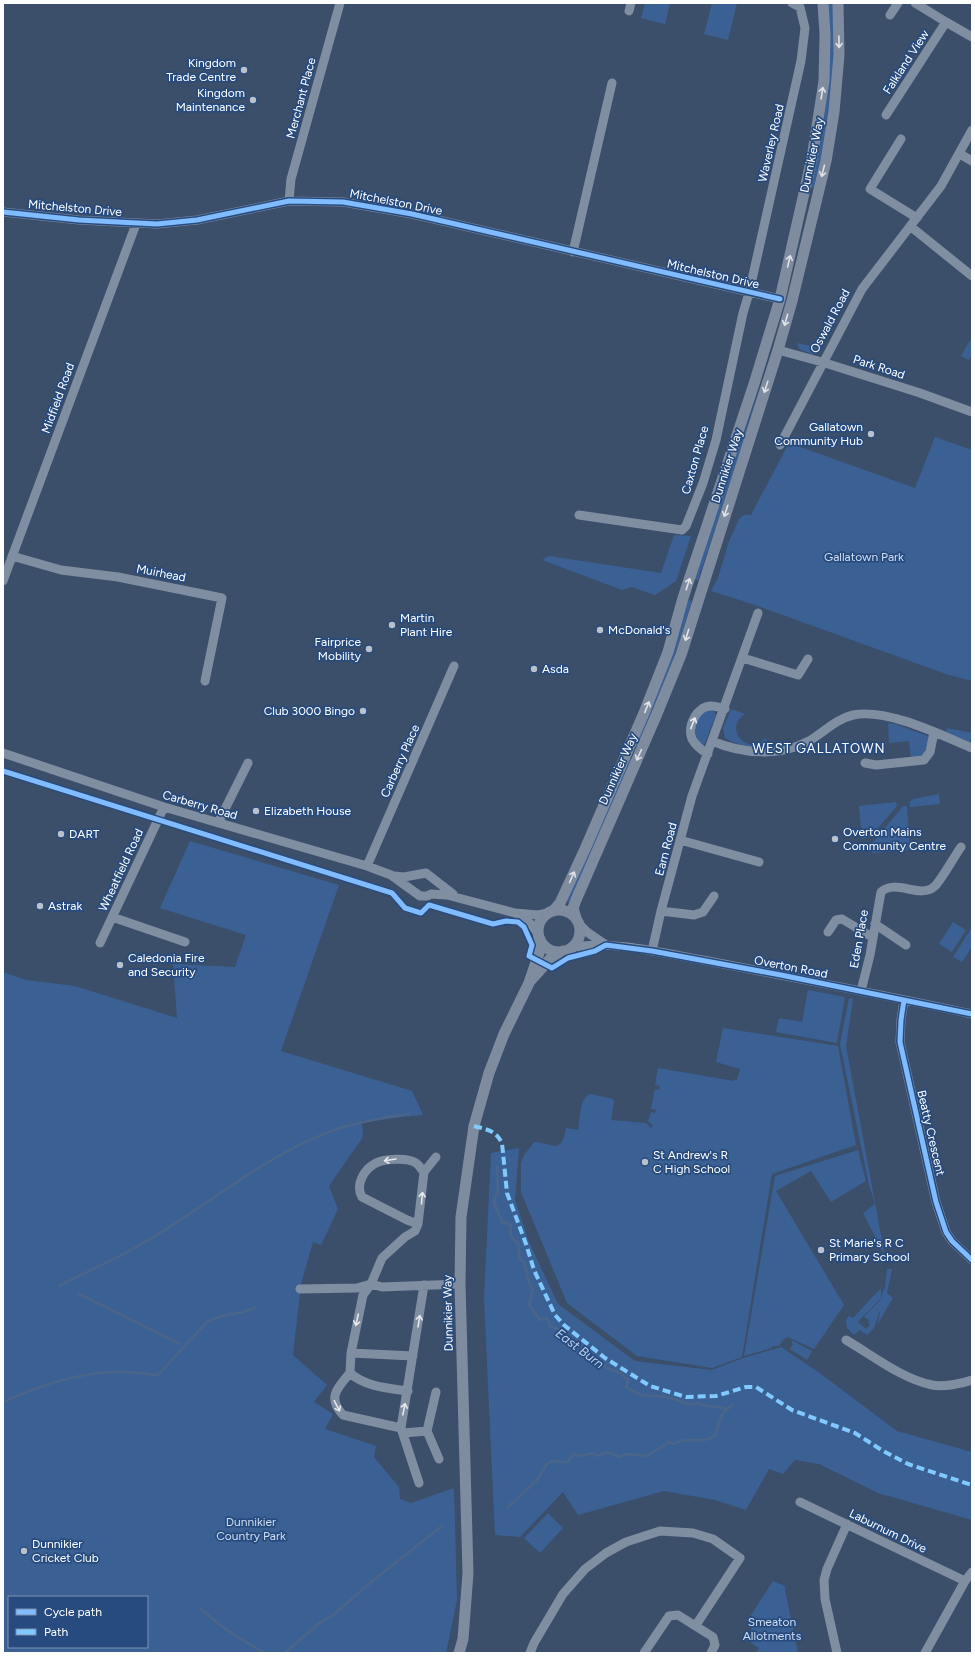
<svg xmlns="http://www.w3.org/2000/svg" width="975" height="1656" viewBox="0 0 975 1656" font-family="Figtree,sans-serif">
	<rect width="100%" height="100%" fill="#3b4e6a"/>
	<!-- green -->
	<path fill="#3b6194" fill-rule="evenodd" d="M645 3H670L665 24 641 18Z
		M712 3H737L728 40 704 34Z
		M828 3H833L834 70 825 150 814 188H811L823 127 828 88Z
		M972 337V355L969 360 961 356Z
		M797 343 815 347 820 352 812 354 799 349Z
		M768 364 769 366 698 580 693 579 729 469 743 437Z
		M935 437 972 450V681L946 674 752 604 711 591 718 578 729 541 739 519 744 515H751L789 443 915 488Z
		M674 535 691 536 676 581 655 595 632 587 622 590 542 560 549 556 661 573Z
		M688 600 692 601 673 661 637 747 634 745Z
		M710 709 713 711 716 715 704 745H701C692 734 696 725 700 714Z
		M731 709 745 714C722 729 749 757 765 738L767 742 765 747C753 748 735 745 725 738L723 728Z
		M888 723 895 724 928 736 930 742 923 757 911 759 909 741 889 743Z
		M947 728 972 733 970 743 946 732Z
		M628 758 632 759 571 903 565 900Z
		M939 794 940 804 910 807V802L913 799Z
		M896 802 897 806 870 837 862 839 859 806Z
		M903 806H907L910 850 872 853 871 845Z
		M190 841 339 885 281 1051 412 1091 423 1115 362 1121 363 1137 329 1186 338 1209 321 1245 313 1242 301 1284 293 1355 327 1385 314 1402 333 1414 325 1429 376 1446 374 1457 399 1487 400 1499 411 1503 454 1488 457 1600 446 1653H3V972L26 980 75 986 177 1018 173 964 235 967 246 935 160 908ZM9 1597H147V1647H9Z
		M953 922 966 930 952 952 939 944Z
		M972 927V947L962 962 953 957Z
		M808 990 845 997 837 1043 776 1032 779 1018 802 1022Z
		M849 998 853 999 846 1046 884 1251 883 1252 863 1213 875 1204 869 1185 840 1044Z
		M723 1028 838 1046 856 1145 772 1174 742 1357 712 1368 637 1356 567 1303 521 1192V1163L524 1155 534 1142C553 1143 561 1156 566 1128L578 1130C580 1120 579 1097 591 1094L613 1099 614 1102 611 1120 646 1123 651 1128 653 1126 648 1121 651 1112 655 1113 656 1110 651 1109 655 1089 659 1090 660 1086 655 1085 658 1068 734 1081 735 1079 737 1080 740 1069 716 1062Z
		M519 1148 515 1200 529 1242 558 1304 635 1361 712 1370 743 1358 781 1347 821 1374 897 1431 972 1452V1520L878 1493 819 1464 795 1460 783 1474 769 1469 746 1510 715 1500 664 1491 578 1515 563 1492 520 1537 495 1535 484 1299 491 1153Z
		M858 1150 866 1181 831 1202 811 1171 776 1191 844 1305 814 1349 788 1337 783 1340 779 1346H772V1348L744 1356 775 1176Z
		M887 1269H892L887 1293 893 1298 877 1325 880 1313 878 1311 879 1313 874 1328 867 1335 860 1330 854 1335 847 1328 846 1320 849 1316 853 1318 881 1288V1298L858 1322 866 1329 870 1325 868 1322 872 1317 869 1320 864 1317 881 1299 882 1293 885 1288Z
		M791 1340 812 1351 807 1360 790 1349 793 1344Z
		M548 1513 563 1528 540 1553 524 1538Z
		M773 1581 785 1586V1590L798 1653H756L759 1648 751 1643V1615Z"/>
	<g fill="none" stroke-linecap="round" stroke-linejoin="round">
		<!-- stream -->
		<path stroke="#4b6589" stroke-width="2.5" d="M497 1167 498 1189 494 1202 502 1222 511 1225C509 1233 511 1239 518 1243L520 1259 524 1262 529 1283 533 1290 529 1305 540 1320 547 1318 550 1326 560 1330 573 1343 580 1346 591 1358 603 1364 606 1368 620 1373 628 1380 626 1387 641 1395 668 1397 692 1405 697 1403C707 1408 717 1405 726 1409
			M59 1286C85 1272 113 1261 138 1246 207 1208 263 1154 340 1128 362 1121 385 1118 409 1114
			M79 1294 180 1344
			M3 1402C38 1386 73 1374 112 1372 127 1371 143 1374 158 1375L207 1322C223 1312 239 1316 256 1307
			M507 1508 537 1480 547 1464 552 1461 568 1462 574 1454 581 1456 593 1453 597 1456C605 1451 611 1452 619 1457L625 1454 647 1456 669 1442 673 1444C686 1436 704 1444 713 1437 719 1432 717 1426 720 1420 721 1414 727 1409 732 1405
			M200 1608C220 1627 241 1640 265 1653
			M285 1653 319 1623 332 1616 370 1583 442 1526"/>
		<!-- minor -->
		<path stroke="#808ea1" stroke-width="9" d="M915 3 946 22
			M629 11 631 3
			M890 15 898 3
			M886 115 946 22 972 37
			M901 139 870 189 917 218
			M960 154 972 161
			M289 201 291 179 340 3
			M3 212 79 220 157 224 197 220 289 201 343 202 412 214 780 299
			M910 226 972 276
			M573 252 612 83
			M778 350 822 362 920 393 972 412
			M780 445 862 289 941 186 972 130
			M579 515 682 530 686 526 703 483 716 440 743 313 749 293 801 61 805 28 800 7 792 3
			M12 556 61 570 118 577 222 598 205 681
			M3 581 136 224
			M743 658 798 675 808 659
			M712 741C743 754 779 757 809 741 824 732 836 719 853 715 887 708 941 735 972 748
			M3 753 164 807 367 866 391 875 420 896H427L431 894 447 895 515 913 538 915 548 913
			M708 754C701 750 696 746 692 739 687 726 697 705 712 706 716 706 721 708 725 709
			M865 763 876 765 924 760 930 752 934 732
			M218 823 248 763
			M680 840 759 862
			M367 866 454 666
			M394 876 404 877 426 873 453 894
			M661 911 694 915 703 912 714 896
			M518 915C528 920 534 926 539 936
			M112 917 185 942
			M578 923 587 932 606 945
			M875 924 906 945
			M828 932 836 920 842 919 872 937
			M100 943 164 807
			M570 948C610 939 667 954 708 961 796 978 884 995 972 1014
			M652 951 661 911 692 796 758 613
			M861 991 870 955 881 892C896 878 920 900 935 886 942 879 954 857 961 847
			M904 1000 901 1020 900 1042 936 1202 946 1232 952 1241 972 1260
			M424 1172 436 1157
			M300 1289 357 1288 371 1284 382 1287 460 1284
			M846 1340C872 1355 902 1379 932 1385 944 1387 961 1384 972 1380
			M351 1353 413 1356
			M350 1373C337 1388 327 1398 343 1415L401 1428
			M408 1391C387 1388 366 1387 350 1373L351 1353 363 1295 371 1284 382 1258 405 1237 415 1231 418 1224 424 1172C421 1169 419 1165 416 1163 408 1157 384 1159 376 1163 364 1169 355 1185 362 1197L407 1220 418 1224
			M436 1392 427 1431 439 1459
			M403 1433 427 1431
			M419 1483 401 1428 424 1285
			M800 1502 965 1581
			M530 1653 534 1643 563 1594 585 1569 606 1553 626 1542 660 1531 693 1533 713 1539 740 1558 696 1625
			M644 1653 669 1616 678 1615 713 1637 715 1645 711 1653
			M837 1653 825 1599 824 1580 827 1569 847 1524
			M925 1653 965 1581 972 1572"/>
		<!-- major -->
		<path stroke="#7f8ca0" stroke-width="11" d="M538 931a21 21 0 1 1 42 0a21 21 0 1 1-42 0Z
			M553 911 560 903 585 849 644 713 668 652 683 598 754 384 780 299 812 158 824 81 825 34 823 3
			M576 918 573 908 576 900 656 716 681 655 778 350 792 301 826 161 834 112 839 55 838 3
			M531 980 551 958 563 951
			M459 1653 463 1639 468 1573 460 1284 461 1217 474 1126 489 1073 504 1034 529 983 539 953 540 939"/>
		<!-- quiet -->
		<path stroke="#80caff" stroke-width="4" stroke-dasharray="8 4" stroke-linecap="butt" d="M474 1126C488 1130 495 1130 502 1143L507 1193 526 1244 534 1270 555 1315 564 1325 605 1358 650 1386 686 1397 716 1396 746 1387H756L792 1410 855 1433 883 1451 908 1464 972 1485"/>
		<!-- cycleway casing -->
		<g stroke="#274b7e" stroke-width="8">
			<path id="cycleway" d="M3 212 79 220 157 224 197 220 289 201 343 202 412 214 780 299
				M3 771 392 893 405 908 421 913 429 905 493 924 506 921 518 922 524 927 532 945 529 956 552 968 568 958 595 951 606 945 652 951 781 975 972 1014
				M904 1000 901 1020 900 1042 936 1202 946 1232 952 1241 972 1260"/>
		</g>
		<!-- cycleway -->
		<use href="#cycleway" stroke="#80bcff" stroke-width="5"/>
	</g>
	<!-- one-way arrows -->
	<defs><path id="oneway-shaft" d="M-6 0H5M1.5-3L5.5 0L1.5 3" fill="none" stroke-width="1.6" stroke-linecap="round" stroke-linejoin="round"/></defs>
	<g stroke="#dfe2e7">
		<use href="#oneway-shaft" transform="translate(839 42) rotate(89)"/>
		<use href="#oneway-shaft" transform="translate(822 93) rotate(-81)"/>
		<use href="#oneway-shaft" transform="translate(823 171) rotate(104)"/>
		<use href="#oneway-shaft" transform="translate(789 261) rotate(-77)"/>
		<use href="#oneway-shaft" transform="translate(786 320) rotate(106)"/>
		<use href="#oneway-shaft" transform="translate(766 387) rotate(108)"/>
		<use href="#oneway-shaft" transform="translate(726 511) rotate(108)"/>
		<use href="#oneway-shaft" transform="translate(688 584) rotate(-72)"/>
		<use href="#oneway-shaft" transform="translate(687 635) rotate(107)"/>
		<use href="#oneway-shaft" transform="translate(647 707) rotate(-68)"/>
		<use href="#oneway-shaft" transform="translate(639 755) rotate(114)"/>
		<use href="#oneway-shaft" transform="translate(572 877) rotate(-66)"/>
	</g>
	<g stroke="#e6e8ec">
		<use href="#oneway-shaft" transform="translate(693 723) rotate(-69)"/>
		<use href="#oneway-shaft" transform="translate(390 1160) rotate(171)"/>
		<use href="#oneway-shaft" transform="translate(422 1198) rotate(-85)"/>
		<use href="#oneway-shaft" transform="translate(357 1320) rotate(102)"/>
		<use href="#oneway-shaft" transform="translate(419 1321) rotate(-81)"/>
		<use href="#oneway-shaft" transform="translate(337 1406) rotate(62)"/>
		<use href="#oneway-shaft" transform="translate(404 1409) rotate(-79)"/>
	</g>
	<!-- markers -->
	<g fill="#bac1cb" stroke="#274b7e" stroke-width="1.5">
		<circle cx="244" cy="70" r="4"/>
		<circle cx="253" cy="100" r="4"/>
		<circle cx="871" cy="434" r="4"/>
		<circle cx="392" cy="625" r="4"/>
		<circle cx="600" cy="630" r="4"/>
		<circle cx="369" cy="649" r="4"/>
		<circle cx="534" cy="669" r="4"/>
		<circle cx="363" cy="711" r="4"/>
		<circle cx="256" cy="811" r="4"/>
		<circle cx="61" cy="834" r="4"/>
		<circle cx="835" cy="839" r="4"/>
		<circle cx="40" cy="906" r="4"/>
		<circle cx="120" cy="965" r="4"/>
		<circle cx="645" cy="1162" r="4"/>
		<circle cx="821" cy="1250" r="4"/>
		<circle cx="24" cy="1551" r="4"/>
	</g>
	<g text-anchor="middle" stroke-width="3.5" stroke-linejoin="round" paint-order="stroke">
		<!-- street labels -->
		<g font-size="12" fill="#fff" stroke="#274b7e">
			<text transform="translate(906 62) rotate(-57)" y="4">Falkland View</text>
			<text transform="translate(301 98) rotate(-75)" y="4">Merchant Place</text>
			<text transform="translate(771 143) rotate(-77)" y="4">Waverley Road</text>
			<text transform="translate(812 155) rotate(-78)" y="4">Dunnikier Way</text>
			<text transform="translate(396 202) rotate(11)" y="4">Mitchelston Drive</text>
			<text transform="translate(75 208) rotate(5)" y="4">Mitchelston Drive</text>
			<text transform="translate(713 274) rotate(13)" y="4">Mitchelston Drive</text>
			<text transform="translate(830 321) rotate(-62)" y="4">Oswald Road</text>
			<text transform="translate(879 367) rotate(18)" y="4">Park Road</text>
			<text transform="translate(58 398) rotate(-70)" y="4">Midfield Road</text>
			<text transform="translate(695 460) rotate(-74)" y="4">Caxton Place</text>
			<text transform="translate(727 466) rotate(-72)" y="4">Dunnikier Way</text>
			<text transform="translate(161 573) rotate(11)" y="4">Muirhead</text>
			<text transform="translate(400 761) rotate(-66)" y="4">Carberry Place</text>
			<text transform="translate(618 769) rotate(-66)" y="4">Dunnikier Way</text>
			<text transform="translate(200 805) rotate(16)" y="4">Carberry Road</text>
			<text transform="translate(666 849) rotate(-75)" y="4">Earn Road</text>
			<text transform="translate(121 870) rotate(-65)" y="4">Wheatfield Road</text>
			<text transform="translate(859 939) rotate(-80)" y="4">Eden Place</text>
			<text transform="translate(791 967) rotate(11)" y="4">Overton Road</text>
			<text transform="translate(931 1133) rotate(77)" y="4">Beatty Crescent</text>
			<text transform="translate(448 1313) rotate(-91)" y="4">Dunnikier Way</text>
			<text transform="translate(888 1531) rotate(26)" y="4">Laburnum Drive</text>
		</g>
		<!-- poi labels -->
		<g font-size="12" fill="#fff" stroke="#274b7e" text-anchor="start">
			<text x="236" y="67" text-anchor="end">Kingdom<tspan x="236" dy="14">Trade Centre</tspan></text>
			<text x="245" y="97" text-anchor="end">Kingdom<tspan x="245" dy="14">Maintenance</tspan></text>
			<text x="863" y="431" text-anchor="end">Gallatown<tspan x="863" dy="14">Community Hub</tspan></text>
			<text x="400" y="622">Martin<tspan x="400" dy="14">Plant Hire</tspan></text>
			<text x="608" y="634">McDonald's</text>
			<text x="361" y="646" text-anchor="end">Fairprice<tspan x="361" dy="14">Mobility</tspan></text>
			<text x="542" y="673">Asda</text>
			<text x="355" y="715" text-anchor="end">Club 3000 Bingo</text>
			<text x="264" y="815">Elizabeth House</text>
			<text x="843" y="836">Overton Mains<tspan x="843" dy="14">Community Centre</tspan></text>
			<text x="69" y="838">DART</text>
			<text x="48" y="910">Astrak</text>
			<text x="128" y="962">Caledonia Fire<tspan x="128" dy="14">and Security</tspan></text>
			<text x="653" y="1159">St Andrew's R<tspan x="653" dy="14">C High School</tspan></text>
			<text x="829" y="1247">St Marie's R C<tspan x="829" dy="14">Primary School</tspan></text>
			<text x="32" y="1548">Dunnikier<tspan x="32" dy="14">Cricket Club</tspan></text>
		</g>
		<!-- park labels -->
		<g font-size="12" fill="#d0dff4" stroke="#274b7e">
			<text x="864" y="561">Gallatown Park</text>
			<text x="251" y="1526">Dunnikier<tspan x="251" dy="14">Country Park</tspan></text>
			<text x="772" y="1626">Smeaton<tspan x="772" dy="14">Allotments</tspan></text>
		</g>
		<!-- neighbourhood labels -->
		<g font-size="13" letter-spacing="1" fill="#fff" stroke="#274b7e">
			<text x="819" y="753">WEST GALLATOWN</text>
		</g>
		<!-- water labels -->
		<g font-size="13" font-style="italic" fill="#b8cfed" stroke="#274b7e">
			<text transform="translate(580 1348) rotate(37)" y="5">East Burn</text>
		</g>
	</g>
	<!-- border -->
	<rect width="975" height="1656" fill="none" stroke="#ffffff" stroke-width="8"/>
	<!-- legend -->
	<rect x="8" y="1596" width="140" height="52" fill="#274b7e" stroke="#7d93b2"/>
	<rect x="16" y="1609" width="20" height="6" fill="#80bcff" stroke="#7d93b2"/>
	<text x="44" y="1616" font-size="12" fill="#ffffff">Cycle path</text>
	<rect x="16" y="1629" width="20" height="6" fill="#80caff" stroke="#7d93b2"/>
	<text x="44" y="1636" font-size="12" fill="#ffffff">Path</text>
</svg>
